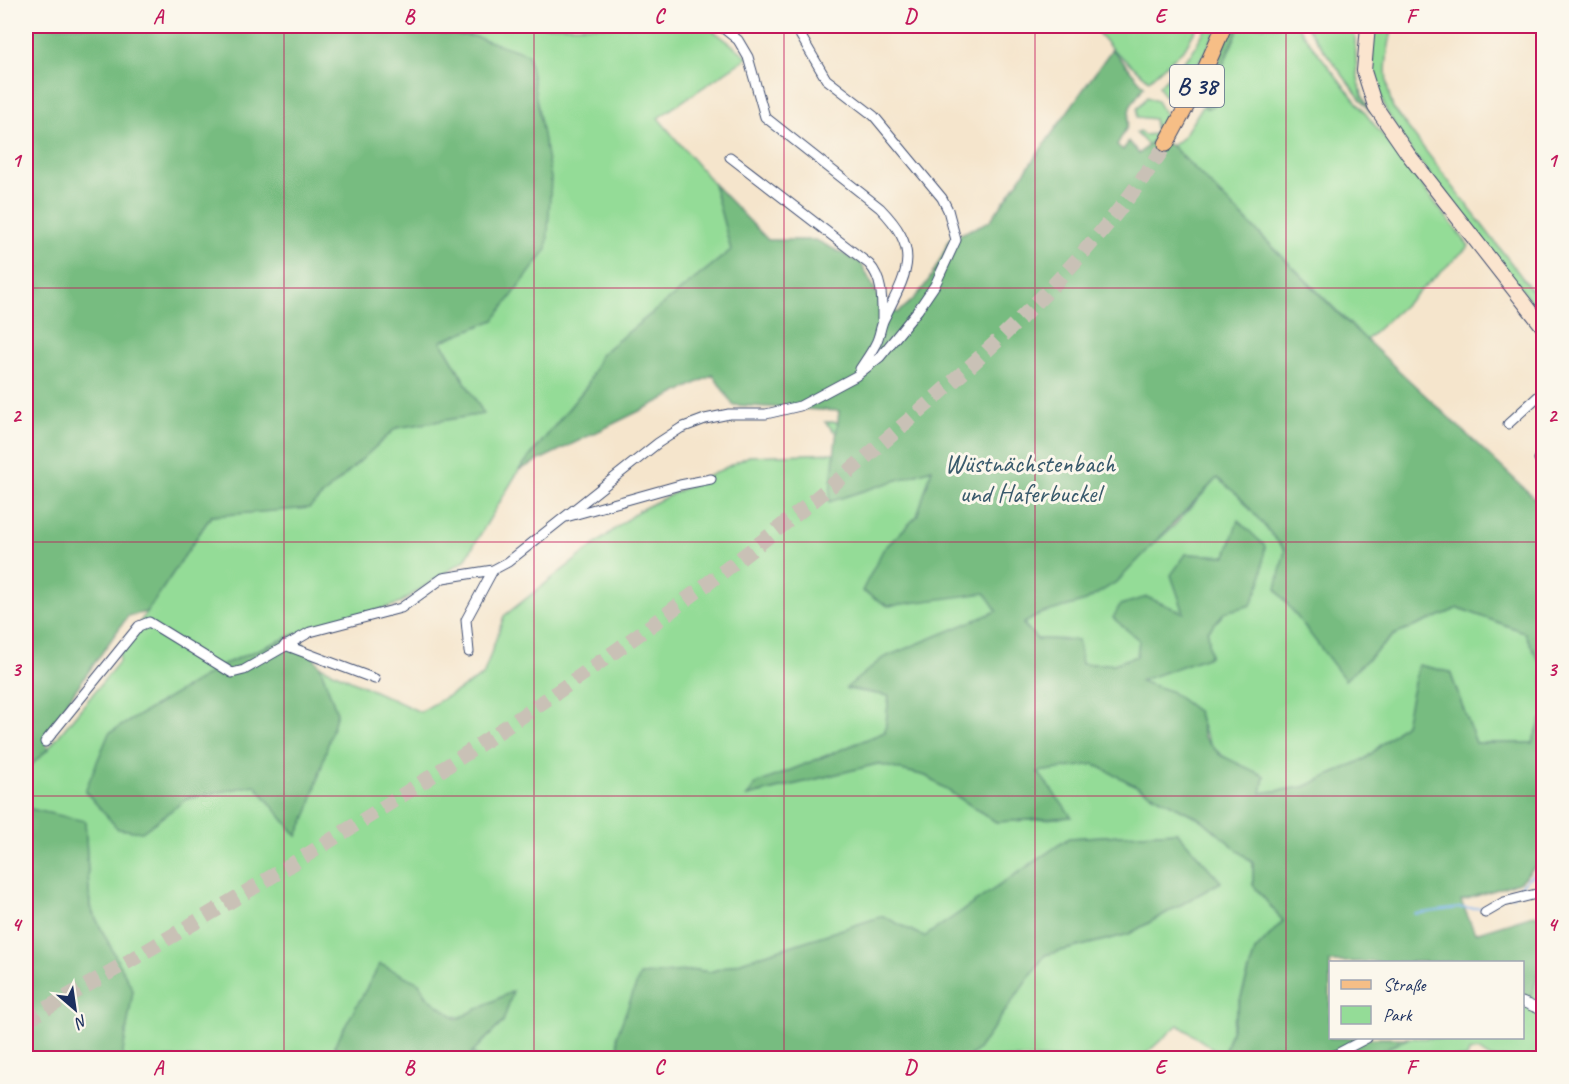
<svg xmlns="http://www.w3.org/2000/svg" width="1569" height="1084" viewBox="0 0 1569 1084" font-family="Caveat,sans-serif">
	<rect width="100%" height="100%" fill="#fbf7ec"/>
	<filter id="ink" filterUnits="userSpaceOnUse"><feTurbulence type="fractalNoise" baseFrequency=".0167" numOctaves="2"/><feDisplacementMap in="SourceGraphic" scale="12" xChannelSelector="R" yChannelSelector="G"/><feConvolveMatrix kernelMatrix="1 2 1 2 8 2 1 2 1" color-interpolation-filters="sRGB"/></filter>
	<filter id="wash" filterUnits="userSpaceOnUse"><feTurbulence type="fractalNoise" baseFrequency=".008" numOctaves="4" result="noise"/><feDisplacementMap in="SourceGraphic" scale="24" xChannelSelector="R" yChannelSelector="G"/><feGaussianBlur stdDeviation="1.35" result="paint"/><feColorMatrix in="noise" values="0 0 0 0 0 0 0 0 0 0 0 0 0 0 0 0 0 1.4 0 .05"/><feComposite in="paint" operator="in"/></filter>
	<g filter="url(#wash)">
		<rect width="100%" height="100%" fill="#f5e5cc"/>
		<!-- green -->
		<path fill="#94dc97" stroke="#58867a" stroke-width="1.5" d="M427 26H707L748 57 658 118 713 183 731 250 601 354 587 386 519 470 465 560 398 604 296 634 229 662 142 832 188 798 255 785 297 835 337 713 320 666 420 712 483 676 504 616 638 511 749 456 836 453 830 502 840 437 825 422 1241 426 1118 581 1140 556 1175 525 1217 478 1239 496 1285 550 1345 680 1394 635 1459 608 1524 632 1543 668V715L1532 743H1476L1450 672 1405 724 1365 759 1304 787 1261 793 1264 776C1225 758 1209 757 1198 712L1139 681 1210 656 1208 631 1225 612 1226 556 1186 554 1184 613 1114 618 1139 640 1138 656 1114 664H1082L1078 640 1037 639 1023 623 847 689 889 696 885 732 756 784 748 796 877 764 926 776 996 822 1071 817 1037 772 1094 764 1202 820 1253 863V885L1283 921 1255 951 1225 1050 1233 1058H1227L1178 1025 1141 1058H968L979 1048 1045 955 1129 934 1221 882 1177 832 1069 838 924 937 883 916 710 972 696 970 618 1035 619 1058H482L471 1054 503 1022C464 1020 440 1021 419 983L334 1045 345 1058H122L133 990 90 907 85 822 26 808V770L48 749 119 662 120 652 211 516 309 507 396 428 483 414 441 341 494 320 473 36 428 32Z
			M1092 26H1198L1185 48 1149 80 1112 49Z
			M1207 26H1218L1208 48 1176 95 1164 96 1159 86 1191 54Z
			M1240 26H1297L1469 246 1366 340 1172 146 1183 137 1204 104 1206 108 1212 107 1219 95 1224 62Z
			M1306 26H1354L1357 73 1362 95 1371 113Z
			M1376 26H1393C1386 56 1382 78 1393 108L1543 305V317L1411 151 1387 113 1373 77 1372 43Z
			M1147 97 1157 101 1167 118 1161 141 1154 139 1148 145 1136 133 1140 131 1143 135 1156 134 1154 119 1137 117V109Z
			M1543 950V1058H1490L1478 1050 1469 1052 1467 1058H1365L1409 1038H1522L1523 993 1530 1000Z"/>
		<!-- forest -->
		<path fill="#77bc80" stroke="#49766f" stroke-width="1.5" d="M26 26H427L429 32 473 36 528 54 551 178 547 249 494 320 441 341 484 414 396 428 309 508 211 516 147 612 128 616 62 709V716L46 745 48 749 26 770Z
			M1230 26H1240L1224 62 1219 95 1212 107 1206 108 1204 104Z
			M1112 49 1144 86 1130 107 1127 127 1117 145 1123 150 1129 141 1139 154 1154 139 1172 146 1344 319 1543 506V668L1524 632 1459 608 1394 635 1345 680 1276 589 1285 550 1239 496 1217 478 1118 581 1086 601 1040 614 1023 624 1037 639 1078 640 1082 664H1114L1137 656 1139 640 1113 618 1120 605 1147 597 1184 613 1171 575 1186 554 1226 556 1238 520 1265 546 1261 581 1251 605 1225 612 1208 631 1210 656 1140 681 1170 691 1198 712 1204 737 1220 755 1264 776 1261 793 1304 787 1365 759 1405 724 1418 665 1450 672 1476 743H1532L1543 715V859L1519 882 1461 901 1475 933 1536 914C1554 937 1537 974 1530 1000L1523 993 1522 962H1330V1038H1409L1365 1058H1233L1225 1051 1255 951 1283 921 1253 885V863L1202 820 1094 764 1038 772 1072 817 996 822 926 776 877 764 747 796 756 784 885 732 889 696 846 688 883 658 997 611 985 593 888 606 862 591 883 550 917 516 932 469 829 502 839 411 733 405 713 375 519 470 587 386 601 354 731 250 713 183 768 240H816L861 263 881 302 897 313C924 294 937 269 949 239L990 221Z
			M296 634 320 666 337 713 309 810 297 836 255 785 188 798 142 832 118 829 85 791 109 733 229 662Z
			M26 808 85 821 90 907 133 990 122 1058H26Z
			M1177 832 1221 882 1129 934 1045 955 979 1048 968 1058H619L617 1035 640 975 696 970 710 972 883 916 924 937 1069 838Z
			M380 964 419 983 427 997 457 1019 513 991 503 1022 471 1053 482 1058H345L334 1046Z"/>
		<g fill="none" stroke-linecap="round" stroke-linejoin="round">
			<!-- stream -->
			<path stroke="#7db5ed" stroke-width="2" d="M1512 897 1527 879 1544 867
				M1415 914 1459 908H1481L1492 904"/>
		</g>
	</g>
	<g filter="url(#ink)">
		<g fill="none" stroke-linecap="round" stroke-linejoin="round">
			<!-- primary-tunnel -->
			<path stroke="#c9c1b6" stroke-width="15" stroke-dasharray="15 8" stroke-linecap="butt" d="M26 1020C327 850 624 665 887 439 991 350 1091 260 1166 144"/>
			<!-- street casing -->
			<g stroke="#3c4a6e" stroke-width="11">
				<path id="street" d="M723 28 738 40 748 57 765 117 880 208C922 251 908 271 884 319 880 327 880 337 875 345 871 353 865 361 860 369
					M730 157 869 264C883 279 882 300 882 319
					M1508 424 1544 391
					M1539 459 1544 455
					M566 517 680 485 711 479
					M285 645 375 679
					M469 652 466 620 493 570
					M45 742 139 626 149 622 232 673 244 670 310 632 401 608 443 578 493 570 508 562 658 443 681 428 705 419 729 414H766L800 406 856 376 880 357 918 310 935 285 956 240 948 210 942 198 874 116 826 79 795 26
					M1485 913 1504 902 1544 892
					M1522 1002 1544 1011
					M1329 1058 1367 1038"/>
			</g>
			<!-- secondary casing -->
			<g stroke="#3c4a6e" stroke-width="16">
				<path id="secondary" d="M1368 26 1364 71 1375 106 1408 154 1544 328"/>
			</g>
			<!-- primary casing -->
			<g stroke="#3c4a6e" stroke-width="17">
				<path id="primary" d="M1166 144 1199 83 1224 26"/>
			</g>
			<!-- street -->
			<use href="#street" stroke="#fff" stroke-width="9"/>
			<!-- secondary -->
			<use href="#secondary" stroke="#fbe5cf" stroke-width="14"/>
			<!-- primary -->
			<use href="#primary" stroke="#f6be86" stroke-width="15"/>
		</g>
	</g>
	<!-- grid -->
	<path fill="none" stroke="#c2185b" stroke-width="1.5" stroke-opacity="0.55" d="M284 26V1058M534 26V1058M784 26V1058M1035 26V1058M1286 26V1058M26 288H1544M26 542H1544M26 796H1544"/>
	<g text-anchor="middle" stroke-width="6" stroke-linejoin="round" paint-order="stroke">
		<!-- shield labels -->
		<rect fill="#fbf7ec" stroke="#5e6b89" stroke-width="1.5" x="1170" y="65" width="54" height="42" rx="4.5"/>
		<g font-size="24" font-weight="bold" fill="#1b2f5e">
			<text x="1197" y="94">B 38</text>
		</g>
		<!-- park labels -->
		<g font-size="26" fill="#395a6c" stroke="#fbf7ec">
			<text x="1030" y="472">Wüstnächstenbach<tspan x="1030" dy="30">und Haferbuckel</tspan></text>
		</g>
	</g>
	<!-- margin -->
	<rect width="1569" height="1084" fill="none" stroke="#fbf7ec" stroke-width="66"/>
	<!-- legend -->
	<rect x="1329" y="961" width="195" height="78" fill="#fbf7ec" stroke="#a1a7b3" stroke-width="1.5"/>
	<rect x="1341" y="980" width="30" height="9" fill="#f6be86" stroke="#a1a7b3" stroke-width="1.5"/>
	<text x="1383" y="991" font-size="18" fill="#1b2f5e">Straße</text>
	<rect x="1341" y="1006" width="30" height="18" fill="#94dc97" stroke="#a1a7b3" stroke-width="1.5"/>
	<text x="1383" y="1021" font-size="18" fill="#1b2f5e">Park</text>
	<!-- north arrow -->
	<g transform="translate(75 1009) rotate(151)" stroke="#fbf7ec" stroke-width="4.5" paint-order="stroke">
	<path d="M0-4.5L10 22L0 15L-10 22Z" fill="#1b2f5e"/>
	<text y="-9" font-size="16" font-weight="bold" text-anchor="middle" fill="#1b2f5e">N</text>
	</g>
	<rect x="33" y="33" width="1503" height="1018" fill="none" stroke="#c2185b" stroke-width="2"/>
	<g font-size="20" text-anchor="middle" font-weight="bold" fill="#c2185b">
		<text x="158" y="23">A</text>
		<text x="409" y="23">B</text>
		<text x="659" y="23">C</text>
		<text x="910" y="23">D</text>
		<text x="1160" y="23">E</text>
		<text x="1411" y="23">F</text>
		<text x="16" y="167">1</text>
		<text x="1552" y="167">1</text>
		<text x="16" y="422">2</text>
		<text x="1552" y="422">2</text>
		<text x="16" y="676">3</text>
		<text x="1552" y="676">3</text>
		<text x="16" y="931">4</text>
		<text x="1552" y="931">4</text>
		<text x="158" y="1074">A</text>
		<text x="409" y="1074">B</text>
		<text x="659" y="1074">C</text>
		<text x="910" y="1074">D</text>
		<text x="1160" y="1074">E</text>
		<text x="1411" y="1074">F</text>
	</g>
</svg>
